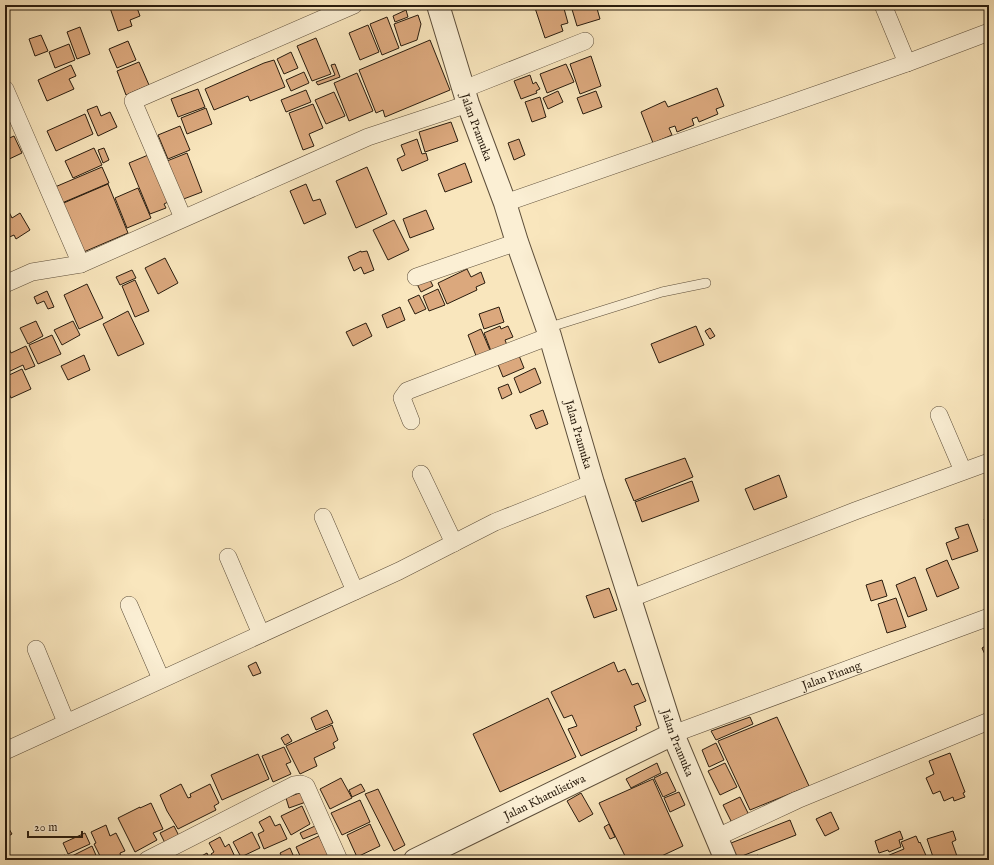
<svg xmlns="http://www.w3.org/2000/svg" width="994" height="865" viewBox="0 0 994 865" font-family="'IM FELL English',serif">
	<rect width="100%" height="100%" fill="#f9e6bd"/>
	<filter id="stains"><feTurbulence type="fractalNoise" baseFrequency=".005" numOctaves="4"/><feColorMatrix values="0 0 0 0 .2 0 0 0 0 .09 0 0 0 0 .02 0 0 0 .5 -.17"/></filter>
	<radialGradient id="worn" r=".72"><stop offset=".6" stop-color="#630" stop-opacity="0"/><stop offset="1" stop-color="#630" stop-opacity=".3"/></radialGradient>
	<!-- building -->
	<path fill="#dba87d" stroke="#291c0e" d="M109 5H136L140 16 130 20 132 26 118 31Z
		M534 5H563L568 23 561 25 563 31 545 38Z
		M574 5H596L600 19 577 26 571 6Z
		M406 10 408 17 395 22 393 16Z
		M418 15 421 24 417 40 401 46 394 24Z
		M387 17 399 48 382 55 370 24Z
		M368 25 379 52 360 60 349 33Z
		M80 27 90 54 77 59 67 32Z
		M41 35 48 51 35 56 29 39Z
		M316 38 331 74 312 81 297 46Z
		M430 40 450 90 385 117 383 110 376 113 359 70Z
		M128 41 136 60 117 68 109 49Z
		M69 44 75 60 55 68 49 52Z
		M291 52 298 68 284 74 277 59Z
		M591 56 601 86 580 94 570 64Z
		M274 60 285 87 250 101 248 96 214 110 205 89 264 63Z
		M139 62 149 85 126 95 117 71Z
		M335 64 340 77 318 85 316 82 335 75 331 65Z
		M566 64 574 82 547 93 540 74Z
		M71 65 76 76 69 79 74 89 47 101 38 80Z
		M304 72 309 83 291 91 286 80Z
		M357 73 373 111 349 121 334 83Z
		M530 75 533 84 536 82 540 89 536 91 537 93 521 99 514 81Z
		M717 88 724 106 716 109 718 114 699 122 697 117 692 119 694 125 677 132 675 126 669 128 672 135 653 143 641 112 665 101 668 107Z
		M198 89 205 107 178 117 171 99Z
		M306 90 311 102 286 112 281 100Z
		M558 91 563 102 548 109 543 98Z
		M596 91 602 107 583 114 577 98Z
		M334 92 345 116 326 124 315 100Z
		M540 97 546 117 532 122 525 102Z
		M313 104 323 128 309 134 314 146 303 150 289 113Z
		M97 106 101 116 110 112 117 127 98 136 87 110Z
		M206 108 212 124 187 134 181 118Z
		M85 114 93 134 56 151 47 131Z
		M451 122 458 141 425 152 419 132Z
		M180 126 190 150 168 159 158 135Z
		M14 136 22 153 5 161V140Z
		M417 139 422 154 426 153 428 160 402 171 397 159 405 155 401 145Z
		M519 139 525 155 514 160 508 143Z
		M94 148 102 165 73 178 65 161Z
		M104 148 109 160 103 163 98 150Z
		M153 153 172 200 164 204 166 208 150 214 129 163Z
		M187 153 202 192 181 200 167 161Z
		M465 163 472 182 445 192 438 174Z
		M102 167 109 183 62 203 55 187Z
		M367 167 387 214 356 228 336 181Z
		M108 184 128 233 79 254 59 205Z
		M306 184 313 201 320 199 326 214 304 224 290 191Z
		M138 188 151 218 127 228 115 198Z
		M5 204 12 218 20 213 30 230 16 239 14 235 5 239Z
		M426 210 434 229 410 238 403 219Z
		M394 220 409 250 388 260 373 230Z
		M361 251V252L367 251 374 270 364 274 361 267 354 271 348 257Z
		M165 258 178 283 158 294 145 268Z
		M467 269 471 277 481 272 485 283 476 287 477 290 447 304 438 283Z
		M132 270 136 278 120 285 116 277Z
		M429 278 433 286 421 292 417 284Z
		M135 280 149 311 135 317 122 286Z
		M87 284 103 318 79 329 64 295Z
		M438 289 445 305 429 311 423 296Z
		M47 291 54 307 48 309 44 301 37 304 34 297Z
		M419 295 426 309 415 314 408 300Z
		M400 307 405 320 387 328 382 315Z
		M499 307 504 322 484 329 479 314Z
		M128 311 144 344 118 356 103 324Z
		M36 321 43 336 28 344 20 328Z
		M73 321 80 335 62 345 54 330Z
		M366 323 372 336 353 346 346 332Z
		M500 326 501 329 508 326 513 337 505 340 507 345 491 351 484 333Z
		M696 326 704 345 659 363 651 344Z
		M710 328 715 336 710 339 705 331Z
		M481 329 492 355 478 361 468 335Z
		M52 335 61 354 38 364 29 345Z
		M5 339 11 353 26 346 35 366 25 370 23 365 6 373Z
		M518 353 524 368 503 377 497 362Z
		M84 355 90 370 68 380 61 366Z
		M535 368 541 383 520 393 514 378Z
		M22 369 31 389 11 398 5 385V377Z
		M508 384 512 394 502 399 498 388Z
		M543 410 548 424 536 429 530 415Z
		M685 458 693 477 634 501 625 479Z
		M779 475 787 497 754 510 745 489Z
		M692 481 699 501 642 522 635 502Z
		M989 517V529L984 519Z
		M968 524 978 551 952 560 946 543 959 538 955 528Z
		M947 560 959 588 937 597 926 569Z
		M915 577 927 610 908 617 896 585Z
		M882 580 887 596 871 601 866 585Z
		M609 588 617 610 594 618 586 596Z
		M896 598 906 627 887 633 878 604Z
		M989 644V663L982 648Z
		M256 662 261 673 253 676 248 666Z
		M614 662 618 672 625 669 632 685 638 683 646 701 634 706 641 725 636 727 637 730 581 756 568 729 577 726 572 715 564 718 551 692Z
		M548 698 576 757 500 792 473 734Z
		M327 710 333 723 316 730 311 718Z
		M750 717 753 724 716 740 711 731Z
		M777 717 809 786 750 810 718 741Z
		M332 725 338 740 333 743 335 748 314 758 317 766 300 774 286 746Z
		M288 734 292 741 285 745 281 738Z
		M716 743 724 760 709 767 702 750Z
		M284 747 291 762 286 764 291 774 273 782 262 756Z
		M950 753 965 792 963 793 965 797 954 801 953 797 944 801 940 791 933 794 926 778 934 774 929 761Z
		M258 754 269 779 222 800 211 775Z
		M657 763 661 773 631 788 626 779Z
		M725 763 737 787 720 795 708 771Z
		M667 772 676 791 663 797 654 778Z
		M341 778 352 798 330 809 320 789Z
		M653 779 683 846 653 860H627L599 803Z
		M181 784 188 798 191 797 190 794 210 784 219 803 214 806 216 810 178 829 167 811 160 795Z
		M361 784 365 791 352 797 349 790Z
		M378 789 405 845 394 851 365 794Z
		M302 792 306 802 289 808 286 798Z
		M679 792 685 805 670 812 664 798Z
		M581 793 593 814 579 822 567 801Z
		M740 797 749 815 732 823 723 805Z
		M360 800 370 822 342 835 331 813Z
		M151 803 163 829 153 833 157 840 135 852 118 818 140 807V808Z
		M302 806 310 824 291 835 281 816Z
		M831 812 839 829 825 836 816 819Z
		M270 816 275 826 280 824 287 839 264 849 258 834 264 831 259 822Z
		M790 820 796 835 737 858 731 843Z
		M5 822 12 834 5 838Z
		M370 824 380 846 357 857 347 835Z
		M609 824 615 837 610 839 604 827Z
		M106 825 110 836 116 833 125 851 120 853 121 858 117 860H102L94 844 96 843 91 832Z
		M174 826 180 838 166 845 160 833Z
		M315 826 318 833 303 839 300 833Z
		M900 831 903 839 899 840 901 847 889 852 888 850 879 853 875 841Z
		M953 831 956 840 952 842 958 859 934 860 927 839Z
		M252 832 260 848 241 857 233 842Z
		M85 833 90 844 68 854 63 843Z
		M319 836 331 860H302L296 847Z
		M916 836 919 843 920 842 928 860H889L887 856 904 849 901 842Z
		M220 837 225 847 229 844 236 859 214 860 211 854 214 852 209 843Z
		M5 844 12 860H5Z
		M92 846 98 860H71L70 857Z
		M290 848 293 855 283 859 280 853Z
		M207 853 210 860H194Z
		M176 854 179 860H163Z
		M65 855 68 860H56Z
		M297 855 299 860H287Z
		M758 855 760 860H746Z
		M798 856 800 860H788Z"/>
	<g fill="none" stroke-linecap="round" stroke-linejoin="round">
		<!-- service casing -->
		<g stroke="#5d4e3a" stroke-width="10">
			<path id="service" d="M547 328 662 292 706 283"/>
		</g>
		<!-- minor casing -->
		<g stroke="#5d4e3a" stroke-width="18">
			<g id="minor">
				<path d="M883 5 907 63"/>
				<path d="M5 89 81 264"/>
				<path d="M464 89 585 41"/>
				<path d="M505 203 907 63 989 32"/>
				<path d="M183 218 133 101 354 5"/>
				<path d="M416 277 517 242"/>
				<path d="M5 284 32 272 81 264 368 137 468 104"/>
				<path d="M939 415 963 471"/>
				<path d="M411 421 402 398 407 391 550 336"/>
				<path d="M421 474 454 543"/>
				<path d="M323 517 355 591"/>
				<path d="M228 557 261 634"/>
				<path d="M629 599 855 511 989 462"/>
				<path d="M129 605 161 679"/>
				<path d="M36 649 66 722"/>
				<path id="s1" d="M673 734 989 617"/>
				<path d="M5 751 399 571 495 522 593 483"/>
				<path d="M715 835 724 834 797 800 989 721"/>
				<path d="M147 860 294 785 301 784 306 786 339 860"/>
			</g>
		</g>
		<!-- tertiary casing -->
		<g stroke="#5d4e3a" stroke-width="24">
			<g id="tertiary">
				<path id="s2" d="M438 5 468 104 505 203 517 242 550 336 593 483 673 734 726 860"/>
				<path id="s3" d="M415 860 673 734"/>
			</g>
		</g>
		<!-- service -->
		<use href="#service" stroke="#fbefd4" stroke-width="9"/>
		<!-- minor -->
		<use href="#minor" stroke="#fbefd4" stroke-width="17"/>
		<!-- tertiary -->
		<use href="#tertiary" stroke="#fbefd4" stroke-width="22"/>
	</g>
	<g text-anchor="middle" stroke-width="3.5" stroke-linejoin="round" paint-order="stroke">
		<!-- street labels -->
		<g font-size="12" fill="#291c0e" stroke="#fbefd4">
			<text dy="4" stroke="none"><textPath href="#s2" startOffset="128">Jalan Pramuka</textPath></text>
			<text dy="4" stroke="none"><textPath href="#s2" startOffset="452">Jalan Pramuka</textPath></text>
			<text dy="4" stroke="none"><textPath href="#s1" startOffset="169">Jalan Pinang</textPath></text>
			<text dy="4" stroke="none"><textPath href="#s2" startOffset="776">Jalan Pramuka</textPath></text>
			<text dy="4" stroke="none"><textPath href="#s3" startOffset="144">Jalan Khatulistiwa</textPath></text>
		</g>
	</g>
	<!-- margin -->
	<rect width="994" height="865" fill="none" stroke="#f9e6bd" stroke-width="20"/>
	<rect x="6" y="6" width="982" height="853" fill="none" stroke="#291c0e" stroke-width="2"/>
	<rect x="10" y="10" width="974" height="845" fill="none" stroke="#291c0e"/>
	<!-- scale -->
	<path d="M28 831v6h54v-6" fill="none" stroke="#291c0e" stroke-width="2"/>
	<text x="34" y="831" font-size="12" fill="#291c0e" stroke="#fbefd4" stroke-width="3" paint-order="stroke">20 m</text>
	<rect width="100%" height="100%" filter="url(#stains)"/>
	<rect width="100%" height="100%" fill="url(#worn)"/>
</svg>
